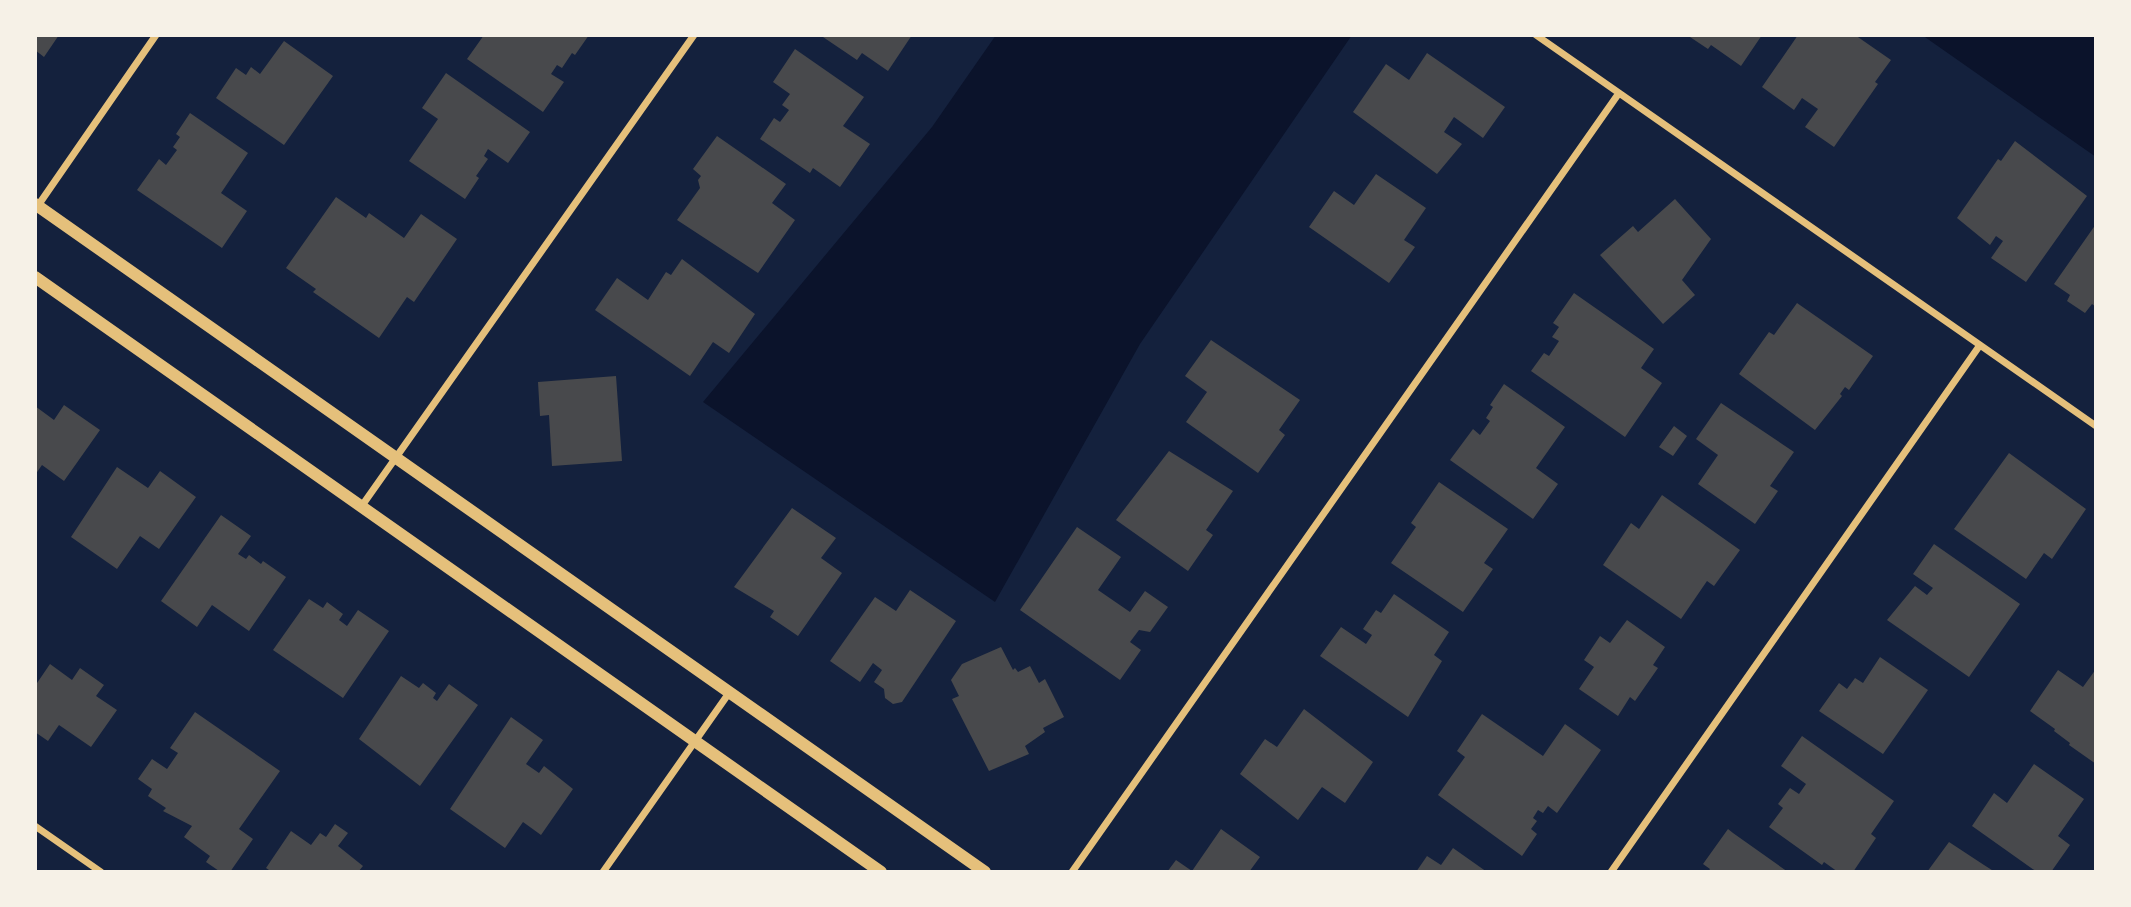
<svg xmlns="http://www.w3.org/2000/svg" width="2131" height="907" viewBox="0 0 2131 907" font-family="'IBM Plex Sans',sans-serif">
	<rect width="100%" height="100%" fill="#14213d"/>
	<!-- water -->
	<path fill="#0b132b" d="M996 35H1352L1140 344 995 602 703 402 932 127Z
		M1922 35H2096V157Z"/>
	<!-- building -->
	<path fill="#48494c" d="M35 35H59L44 57 35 50Z
		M484 35H589L575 55 572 53 562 68 557 65 551 74 564 82 543 112 467 59Z
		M820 35H912L888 71 862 53 857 60Z
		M1687 35H1762L1741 66 1711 45 1708 49Z
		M1798 35H1855L1891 60 1875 82 1878 84 1834 147 1805 127 1818 109 1802 98 1794 110 1762 87Z
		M284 41 333 76 284 145 216 98 236 68 246 75 251 67 260 74Z
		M795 49 864 97 843 126 870 144 840 187 813 168 810 173 760 139 774 118 780 122 789 110 782 105 790 94 773 82Z
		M1427 53 1505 107 1483 138 1454 117 1444 132 1462 144 1437 174 1353 112 1386 64 1409 80Z
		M446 73 530 132 508 163 488 149 484 156 488 159 476 176 479 178 465 199 409 161 438 119 422 108Z
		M190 113 248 153 221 193 247 211 222 248 137 190 159 159 166 165 177 150 173 147 180 137 176 134Z
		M717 136 786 184 772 203 795 220 758 273 677 220 700 188 698 180 701 176 693 169Z
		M2015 141 2087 196 2026 282 1991 258 2003 241 1996 236 1990 245 1957 218 1998 159 2001 161Z
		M1376 174 1426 208 1404 240 1415 247 1389 283 1309 227 1334 191 1354 205Z
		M336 197 366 218 369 213 404 238 421 214 457 239 414 302 407 297 379 338 313 292 316 289 286 268Z
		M1675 199 1711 239 1682 280 1695 295 1663 324 1600 255 1633 226 1638 232Z
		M2096 224V307L2092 304 2085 313 2067 301 2070 295 2054 284Z
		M682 259 755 314 729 353 713 342 690 376 595 310 617 278 648 300 666 272 671 275Z
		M1574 293 1654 349 1641 368 1662 383 1625 437 1531 371 1544 353 1549 356 1559 341 1552 337 1559 327 1553 323Z
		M1797 303 1873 356 1849 390 1845 387 1840 394 1842 396 1815 430 1739 374 1769 332 1774 335Z
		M1211 340 1300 400 1279 430 1285 435 1258 473 1186 422 1207 392 1185 376Z
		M616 376 622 461 552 466 549 415 540 416 538 382Z
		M1504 384 1565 427 1536 468 1558 484 1533 519 1450 460 1473 429 1480 435 1490 421 1486 418 1493 407 1490 405Z
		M1721 403 1794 452 1770 486 1778 491 1755 524 1698 484 1718 455 1696 439Z
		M64 405 100 430 64 481 42 465 35 475V406L54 420Z
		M1674 426 1687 436 1673 456 1659 447Z
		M1169 451 1233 491 1206 530 1213 535 1188 571 1116 520Z
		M2009 453 2086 509 2052 559 2044 553 2026 579 1954 529Z
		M117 467 148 488 160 471 196 497 159 549 140 536 117 569 71 537Z
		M1439 482 1508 529 1484 563 1493 569 1463 612 1391 563 1416 527 1411 523Z
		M1662 495 1740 550 1714 586 1707 581 1681 619 1603 565 1631 523 1639 529Z
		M792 508 836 538 821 558 842 573 798 636 770 617 774 611 734 587Z
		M221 515 251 536 238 554 246 559 249 555 261 564 263 561 286 577 249 631 212 605 197 627 161 601Z
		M1077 527 1121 557 1098 590 1130 612 1145 591 1168 607 1150 632 1139 630 1130 642 1141 650 1120 680 1020 610Z
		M1934 544 2020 604 1969 677 1887 620 1915 586 1927 595 1933 588 1913 574Z
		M910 590 956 621 902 702 893 704 885 698 884 689 874 682 882 670 873 663 860 682 830 661 875 597 896 611Z
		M1394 594 1449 632 1434 655 1442 661 1408 717 1320 656 1341 627 1366 644 1372 635 1363 629 1376 610 1381 613Z
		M309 599 323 608 327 602 343 614 339 620 347 626 358 610 389 631 343 698 273 650Z
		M1627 620 1665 647 1653 665 1658 668 1635 701 1630 697 1618 716 1579 689 1594 667 1584 660 1600 636 1610 643Z
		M1001 647 1013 670 1015 668 1018 672 1030 666 1039 683 1045 679 1064 717 1043 728 1045 732 1025 746 1029 754 989 771 952 699 959 696 951 680 962 664Z
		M1880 657 1928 690 1883 754 1819 711 1839 683 1847 689 1855 678 1863 683Z
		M50 664 72 680 80 668 104 685 96 696 117 710 91 747 59 725 48 741 35 732V686Z
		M2096 669V764L2069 745 2070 743 2054 731 2055 729 2030 711 2058 670 2083 687Z
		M401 676 419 688 423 683 436 693 433 698 437 701 449 684 478 705 420 786 359 739Z
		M1304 709 1373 762 1345 803 1322 787 1298 820 1240 774 1265 739 1277 747Z
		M195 712 280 771 239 829 253 839 230 872 219 871 206 862 210 856 184 837 192 826 163 811 166 808 148 796 152 789 138 779 152 759 167 769 178 753 170 748Z
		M1482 714 1543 756 1565 724 1601 750 1557 813 1548 806 1543 813 1538 810 1533 818 1537 821 1531 829 1537 834 1522 856 1438 795 1465 757 1457 751Z
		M511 717 543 740 526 764 539 773 544 766 573 789 541 835 523 822 505 848 450 809Z
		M1802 736 1894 801 1871 834 1876 838 1853 872H1838L1824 862 1822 865 1769 827 1783 808 1778 804 1790 788 1799 794 1806 784 1781 766Z
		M2034 764 2084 799 2058 836 2070 845 2051 872H2037L1972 826 1994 793 2007 803Z
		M335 824 348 833 338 846 363 866 358 872H272L266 868 291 831 311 845 320 833 326 837Z
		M1221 829 1260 857 1249 872H1167L1176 860 1192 871Z
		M1728 829 1733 833 1788 872H1708L1710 869 1703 864Z
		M1949 842 1984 865 1995 872H1927Z
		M1453 848 1487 872H1416L1427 856 1441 865Z"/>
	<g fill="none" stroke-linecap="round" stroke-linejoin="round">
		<!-- minor -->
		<path stroke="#e5c07b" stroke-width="7" d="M1536 35 2096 426
			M37 207 156 35
			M361 507 694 35
			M35 826 101 872
			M603 872 729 693
			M1072 872 1619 93
			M1611 872 1980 345"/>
		<!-- tertiary -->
		<path stroke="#e5c07b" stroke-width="12" d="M35 204 985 872
			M35 277 881 872"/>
	</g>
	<!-- border -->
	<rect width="2131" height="907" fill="none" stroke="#f6f1e7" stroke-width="74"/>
</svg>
